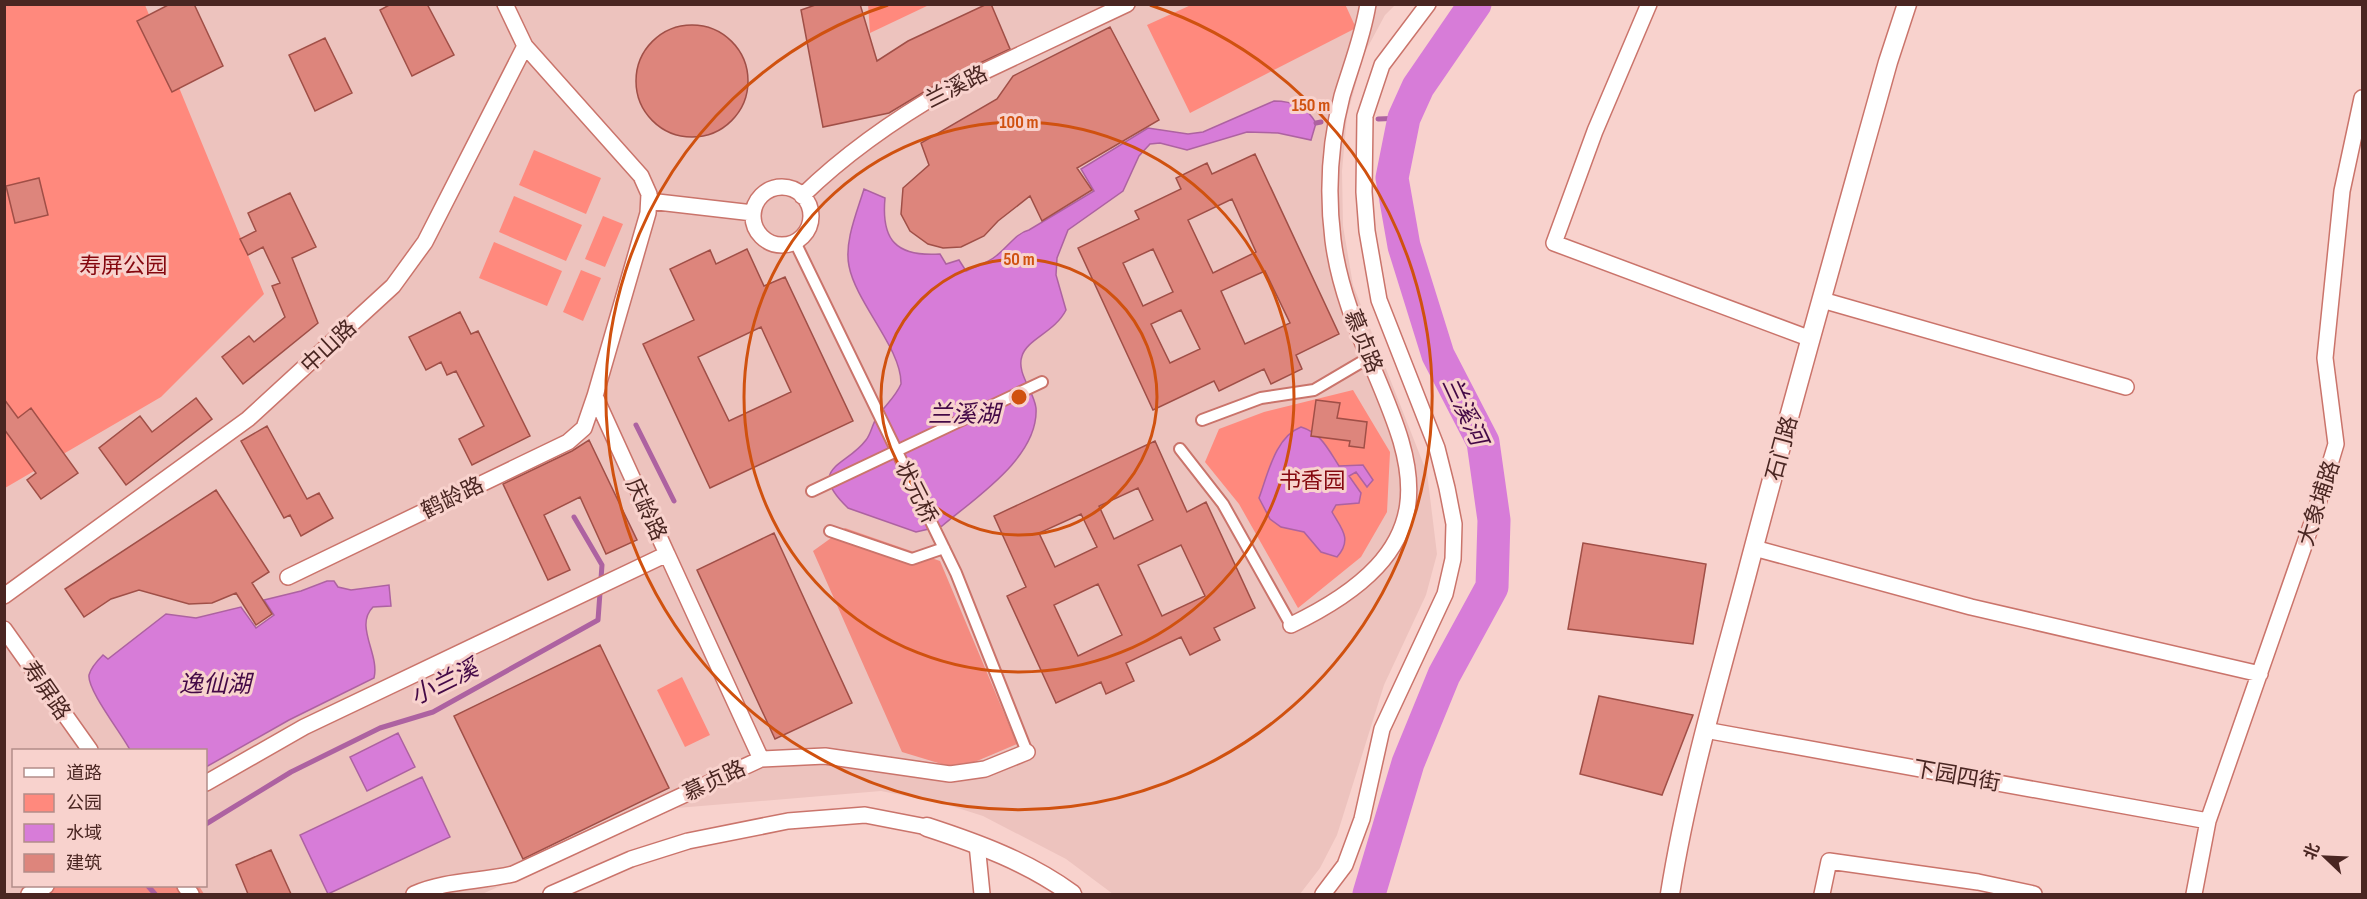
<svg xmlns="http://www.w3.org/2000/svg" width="2367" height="899" viewBox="0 0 2367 899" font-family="'Sofia Sans Condensed','Noto Sans SC',sans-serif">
	<rect width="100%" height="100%" fill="#f8d2cd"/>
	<!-- built -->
	<path fill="#edc3be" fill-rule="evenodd" d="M5 5H1395L1385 15 1364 54 1347 116 1342 171 1343 226 1353 285 1427 473 1437 554 1426 595 1384 685 1337 835 1320 868 1300 894H1113L1066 859 983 816 942 803 881 791 677 808 482 894H5ZM14 750H206V886H14Z"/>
	<!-- green -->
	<path fill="#ff897d" d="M868 4H929V5L870 33Z
		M1345 4 1356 28 1190 113 1147 25 1191 5Z
		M5 5H145L264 294 161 397 5 488Z
		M534 150 601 178 586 214 519 185Z
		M514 196 582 225 566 261 499 232Z
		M603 216 623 224 605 267 585 259Z
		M494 242 562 271 547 306 479 278Z
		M581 270 601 278 583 321 563 312Z
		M1353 390 1390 452 1387 512 1361 557 1298 608 1239 504 1205 462 1219 429 1264 412Z
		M682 677 710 735 685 747 657 690Z"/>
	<!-- forest -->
	<path fill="#f48b80" d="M845 528 940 561 1017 744 958 769 902 752 813 551Z
		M55 886H199L204 894H36Z"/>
	<!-- water -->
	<path fill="#d77cd8" stroke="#ad62a1" stroke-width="1.5" d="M1274 101C1292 101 1307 107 1316 123L1311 140 1278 133 1247 132 1187 150 1160 143 1150 144 1139 156 1123 191 1068 230 1057 258 1056 275 1066 310C1055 332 1027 339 1022 356 1016 373 1034 391 1036 408 1039 457 975 498 942 526L916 532 848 508C805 467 846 467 866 440 871 434 872 425 876 419 884 406 895 398 901 384 902 349 856 303 849 266 844 242 857 212 864 189L885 198C881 240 896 257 940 254L946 264 959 260 966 271C976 266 988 263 996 256 1008 247 1016 233 1029 230L1094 191 1081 169 1148 128 1188 134 1203 132Z
		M1301 427C1321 433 1328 449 1339 466L1363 465 1373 480 1367 487 1356 472 1349 476 1361 493 1359 503 1336 505 1332 512C1341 528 1353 539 1337 557L1321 552 1304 532 1281 527 1270 519 1259 498C1268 474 1275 437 1301 427Z
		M327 581H334L338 587 351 590 389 585 391 606 373 607C354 626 380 654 374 678L289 720 206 767V750H130C122 734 87 690 89 675 91 667 98 660 103 655L108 659 166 614 196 618 241 607 256 628 274 615 264 600 301 591Z
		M398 733 415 767 367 791 350 757Z
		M422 777 450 837 328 894 300 835Z"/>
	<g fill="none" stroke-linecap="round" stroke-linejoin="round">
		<!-- stream -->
		<path stroke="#ad62a1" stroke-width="5" d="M1378 119 1404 118
			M1316 123 1321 122
			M636 425 674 501
			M206 824 291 772 380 728 433 712 598 620 602 565 574 517
			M148 886 155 894"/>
		<!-- river -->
		<path stroke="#d77cd8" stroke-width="33" d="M1369 894 1408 763 1444 675 1492 587 1494 520 1483 442 1438 355 1404 246 1392 178 1404 118 1418 87 1475 4"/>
	</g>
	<!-- building -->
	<path fill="#dd857c" stroke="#a04f47" stroke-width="1.5" fill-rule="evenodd" d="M170 4H194L223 66 172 92 137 21Z
		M391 4H427L454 55 412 76 380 10Z
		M818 4H860L877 61 908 41 987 4H991L1010 49 944 80 889 113 823 127 801 10Z
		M636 81a56 56 0 1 1 112 0a56 56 0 1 1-112 0Z
		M1110 27 1159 120 1077 168 1092 190 1042 221 1030 196 998 221 984 236 961 247 943 248 928 244 910 231 901 214 903 188 929 165 921 143 997 99 1013 76Z
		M325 38 352 93 315 111 289 55Z
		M1255 154 1339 334 1296 355 1302 369 1271 384 1264 369 1219 391 1214 381 1153 410 1078 248 1139 219 1135 211 1181 189 1176 178 1207 163 1212 174ZM1232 199 1256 252 1213 273 1188 220ZM1153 249 1173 292 1143 306 1123 263ZM1265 271 1290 323 1245 344 1221 291ZM1181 310 1200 349 1170 363 1151 324Z
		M39 178 48 215 15 223 6 186Z
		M290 193 316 247 292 258 318 323 243 384 222 357 249 336 254 342 285 317 272 286 280 283 263 247 248 255 240 239 256 231 248 213Z
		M747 249 764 286 785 277 853 421 710 488 643 344 694 320 670 269 710 250 716 264ZM761 327 791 392 729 421 698 357Z
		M460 312 471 334 478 331 530 436 472 465 459 439 484 426 456 371 447 375 441 362 426 370 409 337Z
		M196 398 212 419 126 485 99 448 140 416 152 432Z
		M4 399 18 418 31 408 78 473 41 499 27 480 36 473 4 429Z
		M1316 400 1340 403 1337 418 1367 422 1364 448 1349 446 1350 441 1311 436Z
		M267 426 307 499 319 493 333 518 301 536 290 515 284 518 241 441Z
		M589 440 637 540 606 554 580 497 544 515 570 570 548 580 503 484 572 451Z
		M1155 441 1187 512 1206 502 1255 608 1214 628 1220 640 1190 655 1181 637 1126 663 1134 681 1106 694 1101 682 1056 703 1007 596 1026 587 994 516ZM1138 488 1153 520 1114 539 1099 506ZM1081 514 1097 547 1055 567 1039 533ZM1181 545 1205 596 1162 616 1138 565ZM1098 584 1122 635 1078 656 1054 605Z
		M216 490 269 572 252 583 272 614 256 625 236 593 212 603 189 604 139 590 111 599 84 617 65 589Z
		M774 533 852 703 775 739 697 570Z
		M1583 543 1706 564 1693 644 1568 629Z
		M600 645 669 788 523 859 454 716Z
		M1599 696 1693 715 1662 795 1580 774Z
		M271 850 291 894H248L236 865Z"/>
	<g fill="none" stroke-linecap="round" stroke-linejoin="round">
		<!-- pedestrian casing -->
		<g stroke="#ca746b" stroke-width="14">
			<path id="pedestrian" d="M795 242 956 573 1027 752
				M1202 420 1261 398 1314 390 1370 357
				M1180 449 1223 504 1291 625
				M812 491 1042 382
				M830 531 912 559 944 548"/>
		</g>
		<!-- minor casing -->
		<g stroke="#ca746b" stroke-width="18">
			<path id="minor" d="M1649 4 1595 131 1554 243 1811 339
				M753 216a29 29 0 1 1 58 0a29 29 0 1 1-58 0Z
				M802 196C847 152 895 119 949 88L1127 4
				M649 201 753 213
				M1822 300 2126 387
				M1754 548 1971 607 2260 674
				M667 554 761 759
				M288 577 568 442 584 428 595 396
				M4 596 248 419 393 286 425 242 525 46 505 4
				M1291 625C1516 517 1353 400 1333 240 1327 192 1330 142 1342 96 1351 66 1363 36 1368 4
				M4 629 90 750
				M1705 730 2208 821
				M206 783 304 727 667 554 595 396 648 213 649 194 641 176 525 46
				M977 844 982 894
				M185 886 191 894
				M29 894 46 886
				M414 894C446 880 479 882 513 874L761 759 825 756 950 774 985 769 1027 752
				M551 894 631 859 688 841 788 821 865 815 927 827
				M1323 894 1345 865 1362 819 1382 729 1445 594 1453 559 1454 524 1447 488 1437 448 1379 300 1367 231 1364 192 1365 116 1382 65 1428 4
				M1822 894 1829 861 1978 882 2034 894
				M2194 894 2208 821 2313 520 2336 444 2325 358 2342 191 2362 98"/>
		</g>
		<!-- tertiary casing -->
		<g stroke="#ca746b" stroke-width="21">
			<path id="tertiary" d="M927 827C979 844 1028 862 1072 894
				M1670 894C1687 787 1718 682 1746 577 1791 405 1840 234 1888 62L1907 4"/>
		</g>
		<!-- pedestrian -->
		<use href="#pedestrian" stroke="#fff" stroke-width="10"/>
		<!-- minor -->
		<use href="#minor" stroke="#fff" stroke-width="15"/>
		<!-- tertiary -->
		<use href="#tertiary" stroke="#fff" stroke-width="18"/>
	</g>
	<!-- distance rings -->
	<g fill="none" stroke="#d0510f" stroke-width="3">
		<circle cx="1019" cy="397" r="138"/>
		<circle cx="1019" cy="397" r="275"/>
		<path d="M1150 5A413 413 0 1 1 888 5"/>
	</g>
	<g text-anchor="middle" stroke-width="6" stroke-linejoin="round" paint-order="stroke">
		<!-- street labels -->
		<g font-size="22" fill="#4a2622" stroke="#f8d2cd">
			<text transform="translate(956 86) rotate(-27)" y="8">兰溪路</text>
			<text transform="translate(1364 341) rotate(68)" y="8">慕贞路</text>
			<text transform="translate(328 346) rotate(-43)" y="8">中山路</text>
			<text transform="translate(1781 448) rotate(-75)" y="8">石门路</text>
			<text transform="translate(917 492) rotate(63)" y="8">状元桥</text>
			<text transform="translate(452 497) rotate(-26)" y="8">鹤龄路</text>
			<text transform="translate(2318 503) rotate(-72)" y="8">大象埔路</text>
			<text transform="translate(647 509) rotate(65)" y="8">庆龄路</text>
			<text transform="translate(47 690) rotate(55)" y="8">寿屏路</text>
			<text transform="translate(1957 775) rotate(10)" y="8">下园四街</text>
			<text transform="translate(714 780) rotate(-25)" y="8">慕贞路</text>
		</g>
		<!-- park labels -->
		<g font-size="22" fill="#85080f" stroke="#f8d2cd">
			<text x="123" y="273">寿屏公园</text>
			<text x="1312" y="488">书香园</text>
		</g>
		<!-- water labels -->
		<g font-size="24" font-style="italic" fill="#440946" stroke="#f8d2cd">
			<text transform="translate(1465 411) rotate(65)" y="8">兰溪河</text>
			<text x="964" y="422">兰溪湖</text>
			<text transform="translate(444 682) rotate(-26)" y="8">小兰溪</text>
			<text x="215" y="692">逸仙湖</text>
		</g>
	</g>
	<circle cx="1019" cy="397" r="9" fill="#d0510f" stroke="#f8d2cd" stroke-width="3"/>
	<g font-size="18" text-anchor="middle" font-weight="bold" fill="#d0510f" stroke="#f8d2cd" stroke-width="6" stroke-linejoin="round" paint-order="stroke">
		<text x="1311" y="111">150 m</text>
		<text x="1019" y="128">100 m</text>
		<text x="1019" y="265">50 m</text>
	</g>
	<!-- border -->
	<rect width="2367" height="899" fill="none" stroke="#4a2622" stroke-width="12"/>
	<!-- legend -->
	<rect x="12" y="749" width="195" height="138" fill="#f8d2cd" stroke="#b28d89" stroke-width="1.5"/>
	<rect x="24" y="768" width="30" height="9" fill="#ffffff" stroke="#b28d89" stroke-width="1.5"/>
	<text x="66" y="779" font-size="18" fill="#4a2622">道路</text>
	<rect x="24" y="794" width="30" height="18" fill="#ff897d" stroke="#b28d89" stroke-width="1.5"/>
	<text x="66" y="809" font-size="18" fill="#4a2622">公园</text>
	<rect x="24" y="824" width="30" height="18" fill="#d77cd8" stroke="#b28d89" stroke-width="1.5"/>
	<text x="66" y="839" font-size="18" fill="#4a2622">水域</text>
	<rect x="24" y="854" width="30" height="18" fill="#dd857c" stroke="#b28d89" stroke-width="1.5"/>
	<text x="66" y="869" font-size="18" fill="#4a2622">建筑</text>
	<!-- north arrow -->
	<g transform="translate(2325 857) rotate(293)" stroke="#f8d2cd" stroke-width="4.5" paint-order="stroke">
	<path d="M0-4.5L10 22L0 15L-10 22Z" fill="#4a2622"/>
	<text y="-9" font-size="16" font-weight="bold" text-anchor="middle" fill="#4a2622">北</text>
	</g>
</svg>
